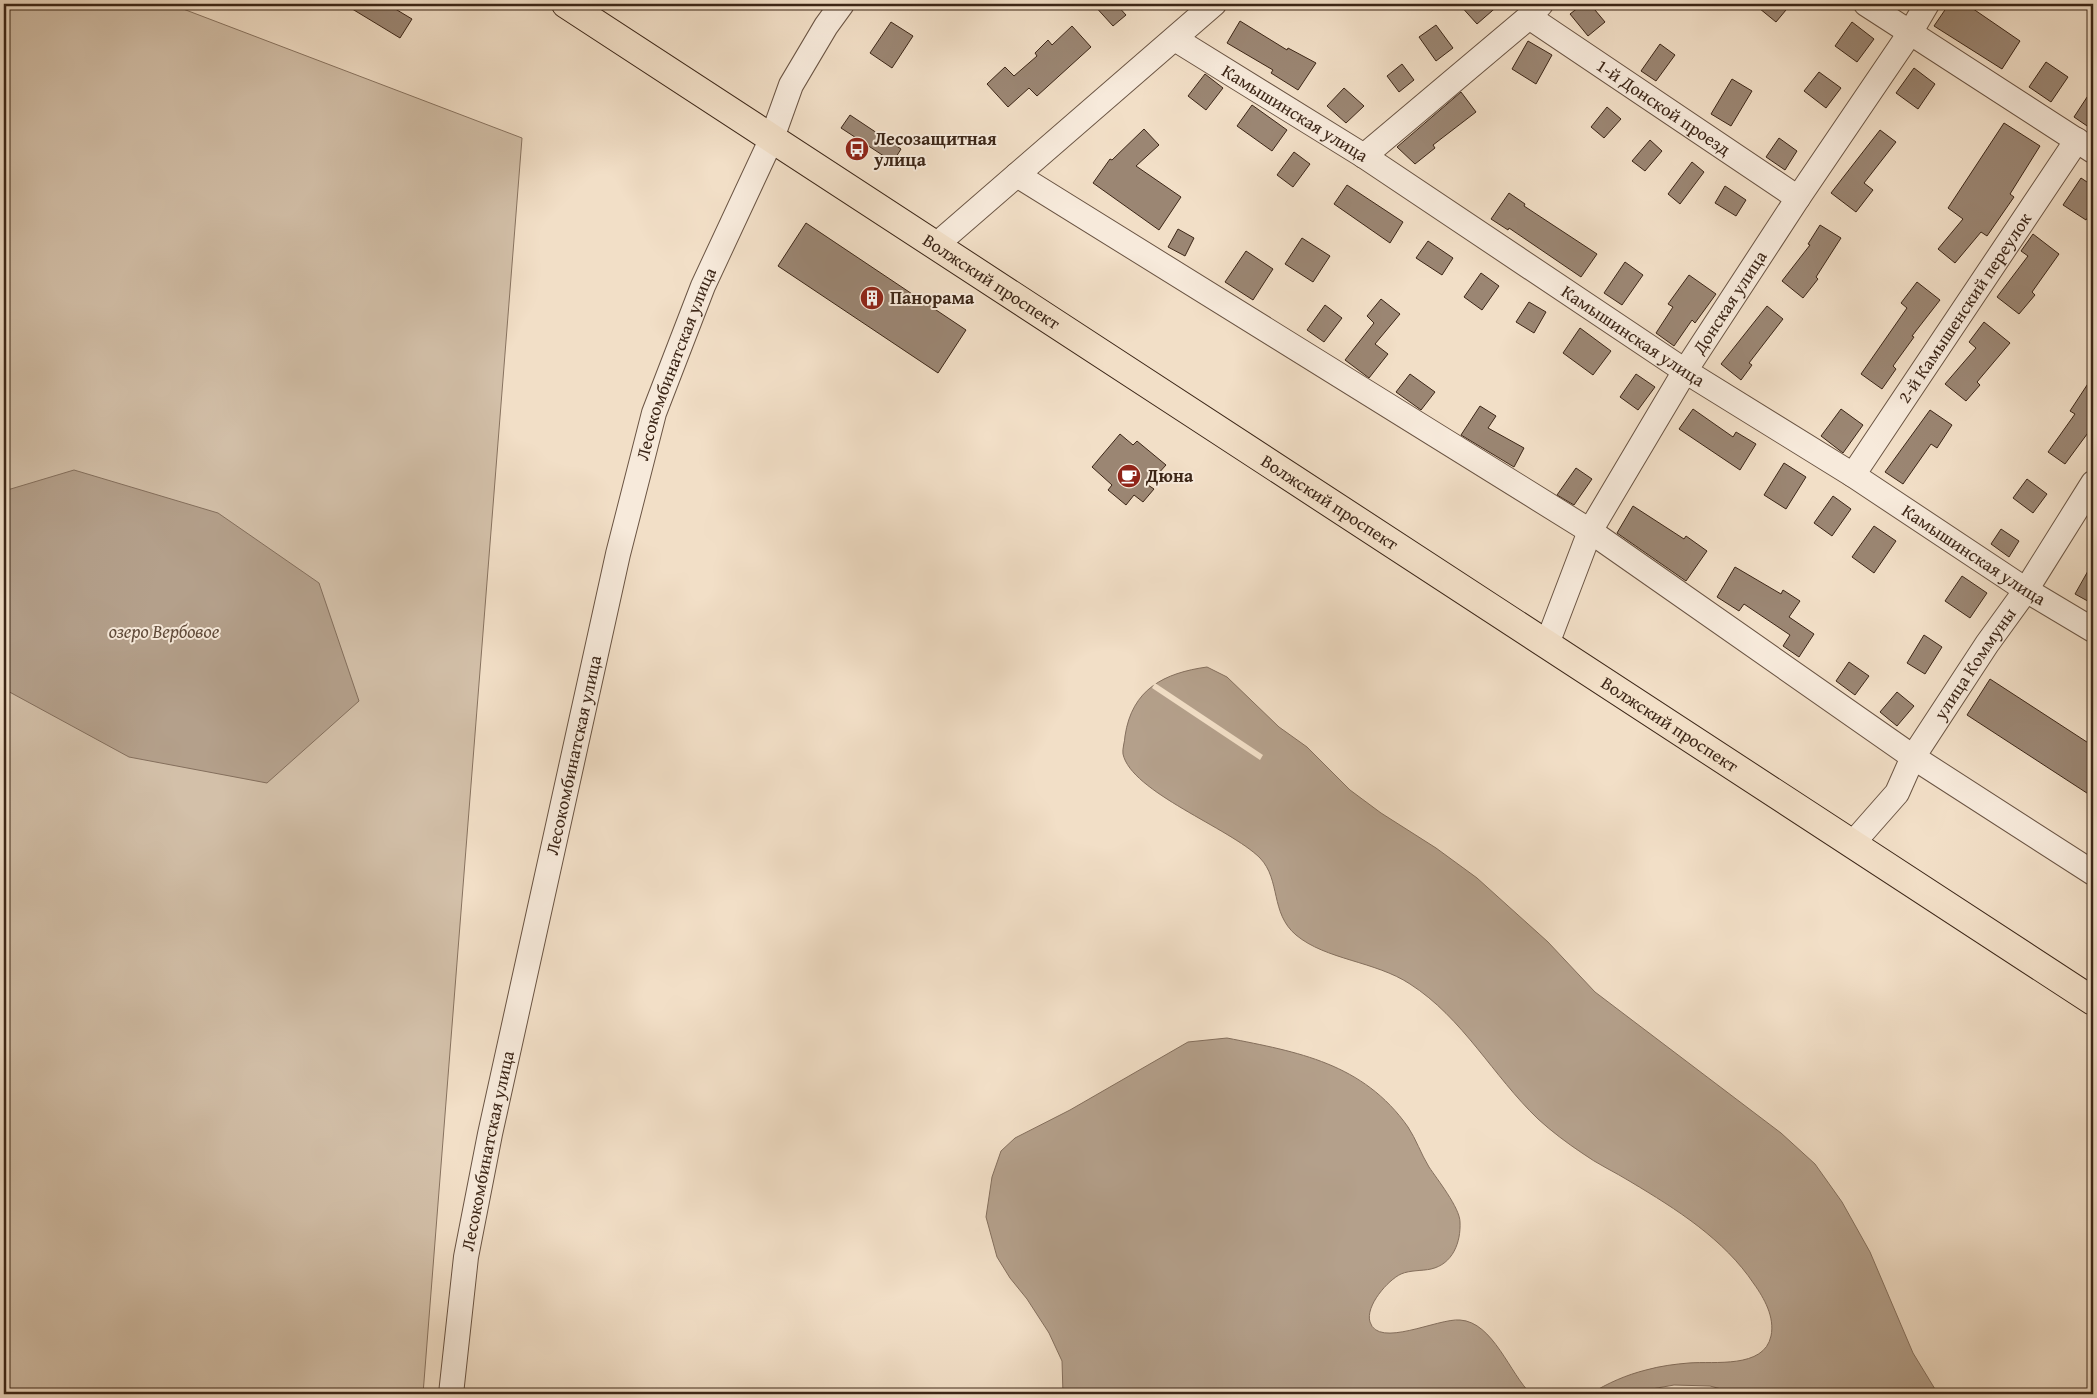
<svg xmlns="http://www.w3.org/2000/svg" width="2097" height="1398" viewBox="0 0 2097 1398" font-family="'Gentium Book Plus',serif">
	<rect width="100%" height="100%" fill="#f2dfc7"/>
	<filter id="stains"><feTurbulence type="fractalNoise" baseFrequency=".004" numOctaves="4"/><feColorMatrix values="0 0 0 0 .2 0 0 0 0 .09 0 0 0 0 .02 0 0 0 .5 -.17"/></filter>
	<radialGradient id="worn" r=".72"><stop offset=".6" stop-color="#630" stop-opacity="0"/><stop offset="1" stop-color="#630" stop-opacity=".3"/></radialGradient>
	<!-- green -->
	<path fill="#d3c0a9" stroke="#887360" d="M4 4H170L522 138 423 1394H4Z"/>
	<!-- water -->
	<path fill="#b4a08b" stroke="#846f5d" d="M74 470 218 513 319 583 359 701 267 783 129 757 4 689V491Z
		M1207 667 1227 677 1279 727 1307 747 1350 790 1381 813 1436 848 1477 878 1548 942 1595 992 1781 1133 1815 1164 1842 1202 1870 1252 1913 1353 1938 1394H1740L1710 1386 1674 1385 1646 1390 1636 1394H1590C1608 1383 1626 1375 1646 1370 1660 1366 1676 1364 1689 1363 1714 1361 1764 1369 1771 1336 1775 1317 1764 1298 1754 1284 1724 1239 1676 1209 1631 1182 1615 1172 1597 1164 1582 1153 1567 1143 1551 1131 1538 1119 1493 1076 1463 1018 1410 984 1375 961 1326 960 1296 935 1270 913 1281 880 1260 858 1230 828 1131 792 1123 754 1122 749 1125 741 1125 736 1132 689 1164 673 1207 667Z
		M1227 1038C1298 1052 1363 1063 1408 1127 1416 1139 1421 1154 1429 1167 1437 1179 1460 1208 1460 1222 1461 1242 1453 1264 1431 1269 1422 1271 1410 1270 1401 1274 1388 1280 1365 1306 1370 1322 1378 1349 1438 1318 1460 1320 1493 1322 1510 1374 1531 1394H1469L1455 1391 1444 1394H1063L1062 1361 1049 1333 1027 1299 1010 1278 997 1257 986 1217 992 1177 1001 1151 1015 1138 1070 1110 1188 1042Z"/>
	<!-- pier -->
	<path fill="#f2dfc7" d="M1155 683 1263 755 1260 760 1152 688Z"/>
	<!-- building -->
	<path fill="#9b8673" stroke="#3c2617" d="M344 4H387L412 19 400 38Z
		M1093 4H1116L1126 15 1113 26Z
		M1459 4H1500L1477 24Z
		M1583 4H1590L1605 22 1588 36 1570 14Z
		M1754 4H1791L1776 22Z
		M1949 4H1966L2020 41 2002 69 1934 26Z
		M1240 21 1287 50 1288 48 1316 63 1298 90 1271 73 1273 70 1227 43Z
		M891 22 913 36 892 68 870 53Z
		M1852 22 1874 39 1857 62 1835 46Z
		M1436 25 1453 48 1436 61 1419 37Z
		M1072 26 1091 47 1037 96 1029 88 1008 107 987 84 1005 67 1014 76 1037 56 1035 53 1048 40 1052 45Z
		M1528 41 1552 55 1536 84 1512 69Z
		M1660 44 1675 55 1656 81 1641 71Z
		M2046 62 2068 77 2051 102 2029 87Z
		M1402 64 1414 80 1399 92 1387 76Z
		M1914 68 1935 84 1918 109 1896 93Z
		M1819 72 1841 88 1826 108 1804 91Z
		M1205 74 1223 88 1206 110 1188 96Z
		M1732 79 1752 91 1731 126 1711 114Z
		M1344 88 1364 106 1346 123 1327 106Z
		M2093 88V130L2074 117Z
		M1461 92 1476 112 1433 145 1435 148 1415 164 1397 147Z
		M1252 105 1287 130 1272 151 1237 126Z
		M1607 107 1621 119 1604 138 1591 127Z
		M850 115 901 149 893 162 841 128Z
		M2004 123 2040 146 2010 194 2014 197 1987 236 1981 232 1955 263 1938 249 1963 219 1948 208Z
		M1144 129 1159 145 1136 166 1181 197 1159 230 1093 183 1110 159 1112 160Z
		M1880 130 1896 142 1864 183 1873 190 1856 212 1831 193Z
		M1779 138 1797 151 1785 170 1766 157Z
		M1650 140 1662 151 1645 171 1632 161Z
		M1294 152 1310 164 1293 187 1277 175Z
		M1692 162 1704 172 1680 204 1668 194Z
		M2081 178 2093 186V209L2086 220 2063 205Z
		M1347 185 1403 222 1390 243 1334 204Z
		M1725 186 1746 200 1736 216 1715 203Z
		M1509 193 1525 204 1524 206 1597 254 1581 277 1509 228 1508 230 1491 219Z
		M806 223 966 330 938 373 778 266Z
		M1820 225 1841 238 1816 277 1818 279 1803 298 1782 281 1810 245 1808 244Z
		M1178 229 1194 238 1185 256 1168 247Z
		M2033 234 2059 254 2032 292 2035 295 2019 314 1997 297 2028 256 2021 251Z
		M1302 238 1330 256 1313 282 1285 264Z
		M1428 241 1453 258 1442 275 1416 258Z
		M1246 251 1273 269 1253 300 1225 282Z
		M1625 262 1643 275 1622 305 1604 293Z
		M1481 273 1499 286 1482 310 1464 297Z
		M1689 275 1716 294 1695 323 1692 320 1674 346 1656 333 1673 307 1668 304Z
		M1917 282 1940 300 1912 336 1914 337 1893 366 1896 369 1882 389 1861 374 1907 308 1901 303Z
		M1381 299 1400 314 1375 344 1388 354 1369 378 1345 360 1374 323 1367 316Z
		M1529 302 1546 312 1534 333 1516 322Z
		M1325 305 1342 318 1324 342 1307 330Z
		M1767 306 1783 319 1749 363 1752 365 1741 380 1721 364Z
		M1984 322 2010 343 1977 382 1980 385 1966 401 1945 384 1976 348 1969 342Z
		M1580 328 1611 351 1593 375 1563 353Z
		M1410 374 1435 392 1421 410 1396 392Z
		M1636 374 1655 387 1638 410 1620 397Z
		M2093 376V426L2065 464 2048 452 2075 414 2070 411Z
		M1480 406 1496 416 1488 428 1524 448 1514 467 1461 435Z
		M1693 409 1733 437 1736 432 1756 444 1740 470 1679 429Z
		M1841 409 1863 425 1843 453 1821 436Z
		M1930 410 1952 425 1937 448 1931 444 1903 484 1885 472Z
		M1120 434 1133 445 1137 441 1166 465 1148 485 1154 489 1143 502 1134 495 1126 505 1108 490 1112 485 1092 467Z
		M1784 463 1806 477 1786 509 1764 495Z
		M1576 468 1592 479 1574 505 1557 495Z
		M2027 479 2047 494 2033 513 2013 498Z
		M1833 496 1851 509 1832 536 1814 523Z
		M1633 506 1684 539 1686 536 1707 551 1686 581 1617 533Z
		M1874 526 1896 541 1874 573 1852 557Z
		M2001 529 2019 541 2009 557 1991 544Z
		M2093 562V604L2075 594Z
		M1735 567 1781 594 1783 590 1800 601 1789 617 1814 634 1799 657 1783 646 1790 635 1744 604 1739 611 1717 597Z
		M1962 576 1987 593 1970 618 1945 601Z
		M1924 635 1942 647 1925 674 1907 663Z
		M1849 662 1869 676 1855 695 1836 681Z
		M1990 679 2093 746V797L1967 715Z
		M1897 692 1914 706 1897 726 1880 712Z"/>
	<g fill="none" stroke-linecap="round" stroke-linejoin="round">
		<!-- minor casing -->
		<g stroke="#6a5443" stroke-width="26">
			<g id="minor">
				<path d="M1866 4 2093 151"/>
				<path id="s1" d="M1529 17 1798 198"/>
				<path id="s2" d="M1175 39 1364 156 1685 371 1853 475 2026 590 2093 630"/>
				<path d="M1364 156 1529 17 1541 4"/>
				<path d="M1017 175 1590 531 1913 757 2093 873"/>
				<path d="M936 245 1214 4"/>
				<path id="s3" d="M1853 475 2077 140"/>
				<path id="s4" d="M1547 644 1590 531 1685 371 1798 198 1910 33 1927 4"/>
				<path id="s5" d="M1853 843 1897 793 1913 757 1987 644 2026 590 2093 483"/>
				<path id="s6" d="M451 1394 466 1257 490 1134 618 554 654 413 703 286 772 138 791 85 826 26 842 4"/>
			</g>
		</g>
		<!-- major casing -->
		<g stroke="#3c2617" stroke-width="30">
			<g id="major">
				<path id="s7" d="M566 4 2093 1001"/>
			</g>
		</g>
		<!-- minor -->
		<use href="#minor" stroke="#f7eadb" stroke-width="24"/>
		<!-- major -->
		<use href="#major" stroke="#f2dfc7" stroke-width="28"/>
	</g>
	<!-- icons -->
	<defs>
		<g id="bus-disc" transform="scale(1.25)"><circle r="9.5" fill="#8f2418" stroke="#f7eadb"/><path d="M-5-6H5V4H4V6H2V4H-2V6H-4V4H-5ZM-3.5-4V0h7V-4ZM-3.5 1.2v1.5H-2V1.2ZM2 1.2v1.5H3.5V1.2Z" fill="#fff"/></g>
		<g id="building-disc" transform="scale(1.25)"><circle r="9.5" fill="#8f2418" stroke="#f7eadb"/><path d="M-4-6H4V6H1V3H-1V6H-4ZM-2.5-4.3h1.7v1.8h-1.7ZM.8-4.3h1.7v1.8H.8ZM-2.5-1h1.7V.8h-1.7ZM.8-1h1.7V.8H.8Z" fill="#fff"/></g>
		<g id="cafe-disc" transform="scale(1.25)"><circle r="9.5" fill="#8f2418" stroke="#f7eadb"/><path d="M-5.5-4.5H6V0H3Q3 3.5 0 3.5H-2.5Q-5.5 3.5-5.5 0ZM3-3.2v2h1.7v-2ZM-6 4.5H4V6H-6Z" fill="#fff"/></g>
	</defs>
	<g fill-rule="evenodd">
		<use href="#bus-disc" x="857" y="149"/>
		<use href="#building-disc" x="872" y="298"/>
		<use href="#cafe-disc" x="1129" y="476"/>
	</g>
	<g text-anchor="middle" stroke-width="4" stroke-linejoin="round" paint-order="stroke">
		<!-- street labels -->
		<g font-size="18" fill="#3c2617" stroke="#f7eadb">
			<text dy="6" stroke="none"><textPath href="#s1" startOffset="162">1-й Донской проезд</textPath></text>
			<text dy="6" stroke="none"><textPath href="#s2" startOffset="141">Камышинская улица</textPath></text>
			<text dy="6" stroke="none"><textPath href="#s7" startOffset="508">Волжский проспект</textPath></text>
			<text dy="6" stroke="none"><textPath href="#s4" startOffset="389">Донская улица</textPath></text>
			<text dy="6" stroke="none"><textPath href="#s3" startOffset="201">2-й Камышенский переулок</textPath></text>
			<text dy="6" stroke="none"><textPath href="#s2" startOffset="546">Камышинская улица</textPath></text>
			<text dy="6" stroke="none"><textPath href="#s6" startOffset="1056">Лесокомбинатская улица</textPath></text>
			<text dy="6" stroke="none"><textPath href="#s7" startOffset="912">Волжский проспект</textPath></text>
			<text dy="6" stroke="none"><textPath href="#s2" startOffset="951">Камышинская улица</textPath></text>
			<text dy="6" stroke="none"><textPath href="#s5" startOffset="218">улица Коммуны</textPath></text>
			<text dy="6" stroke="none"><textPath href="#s7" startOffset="1318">Волжский проспект</textPath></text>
			<text dy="6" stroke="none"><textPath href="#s6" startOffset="651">Лесокомбинатская улица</textPath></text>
			<text dy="6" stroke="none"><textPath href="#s6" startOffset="246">Лесокомбинатская улица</textPath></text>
		</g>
		<!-- poi labels -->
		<g font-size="18" font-weight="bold" fill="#3c2617" stroke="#f7eadb" text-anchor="start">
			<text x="874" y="145">Лесозащитная<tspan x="874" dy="21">улица</tspan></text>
			<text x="890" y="304">Панорама</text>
			<text x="1146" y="482">Дюна</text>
		</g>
		<!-- water labels -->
		<g font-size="19" font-style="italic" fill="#604b3a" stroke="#f7eadb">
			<text x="164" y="638">озеро Вербовое</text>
		</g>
	</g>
	<!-- margin -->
	<rect width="2097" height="1398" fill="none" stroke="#f2dfc7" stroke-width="20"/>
	<rect x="5" y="5" width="2087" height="1388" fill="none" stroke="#3c2617" stroke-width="2.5"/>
	<rect x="10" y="10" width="2077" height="1378" fill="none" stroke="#3c2617"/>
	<rect width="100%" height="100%" filter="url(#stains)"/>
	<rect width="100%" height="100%" fill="url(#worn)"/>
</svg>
